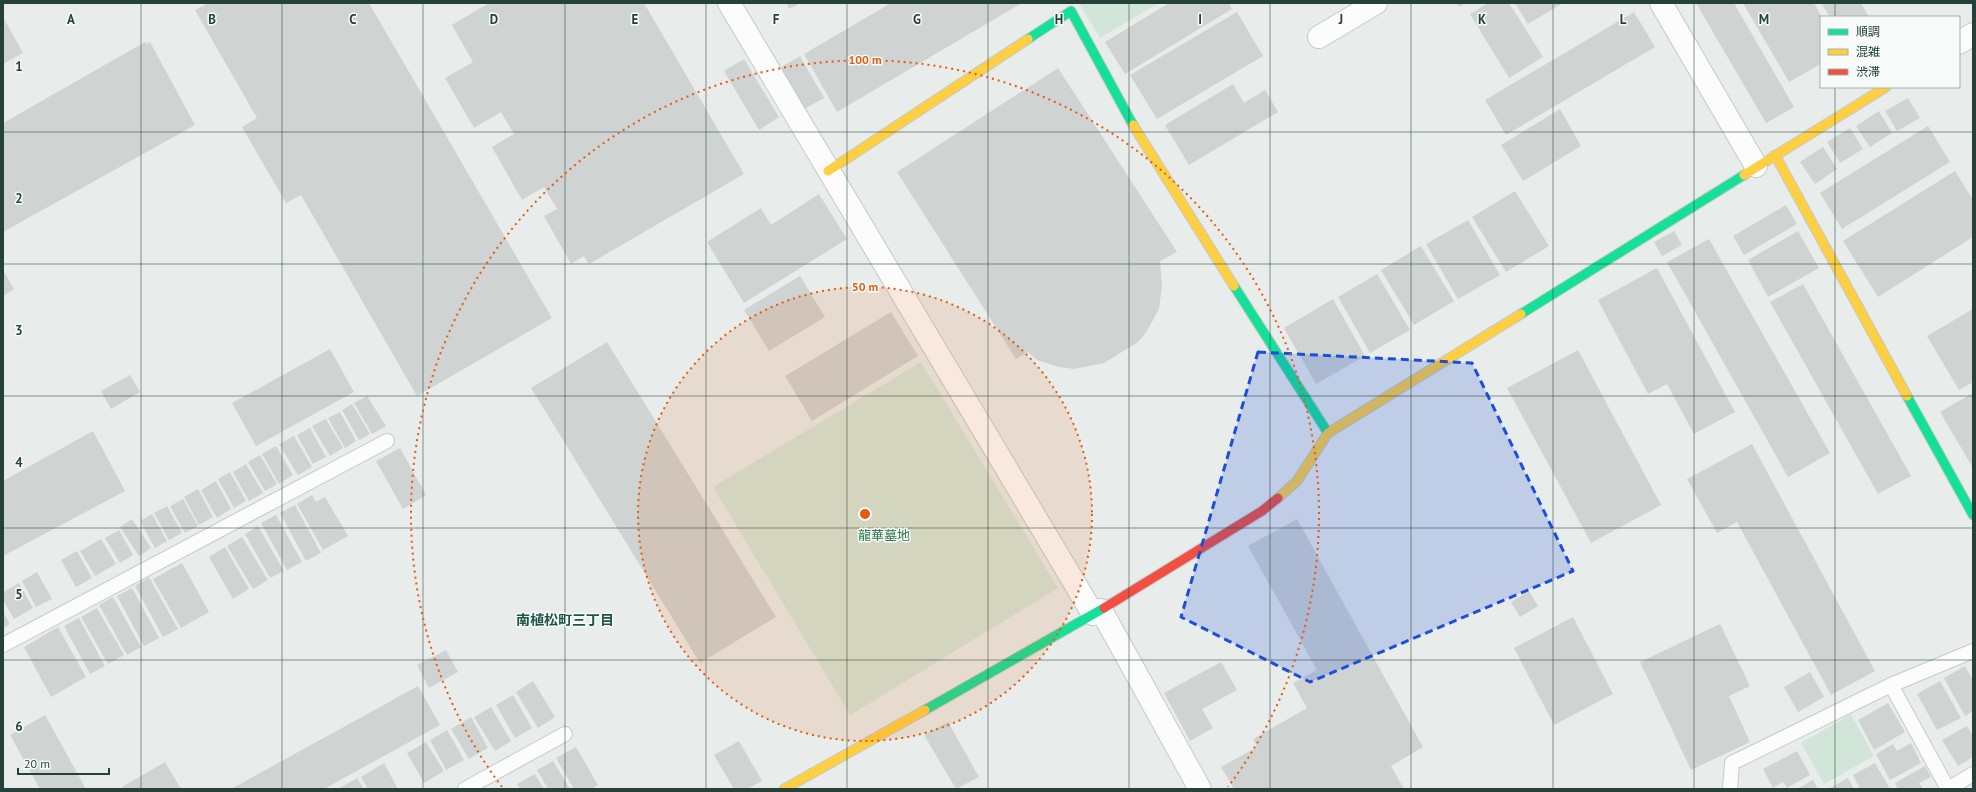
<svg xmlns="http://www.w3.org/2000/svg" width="1976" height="792" viewBox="0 0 1976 792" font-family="'PT Sans','Noto Sans JP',sans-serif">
	<rect width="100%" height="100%" fill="#e8edeb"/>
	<!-- green -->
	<path fill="#d1e6d8" d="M1079 3H1159L1100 38Z
		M921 362 1058 588 850 715 713 487Z
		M1851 714 1874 756 1824 784 1801 743Z"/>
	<!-- building -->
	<path fill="#cfd4d2" d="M208 3H369L552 318 417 396 301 195 286 203 242 127 257 118 195 10Z
		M489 3H644L744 174 589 264 584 256 571 264 544 216 557 209 544 187 522 200 492 147 514 134 501 112 474 128 445 78 473 62 452 25Z
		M786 3H800L789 9Z
		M891 3H1022L837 112 804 54Z
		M1169 3H1229L1232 9 1125 74 1105 42Z
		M1457 3H1465L1459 7Z
		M1488 3H1509L1543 57 1509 78 1470 14Z
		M1515 3H1563L1528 24Z
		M1696 3H1734L1794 107 1766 123Z
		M1743 3H1814L1822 17 1821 64 1789 82Z
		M1821 3H1861L1869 17H1830Z
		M1237 12 1263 56 1157 119 1130 75Z
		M1634 12 1655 47 1506 135 1485 100Z
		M3 17 23 53 3 64Z
		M145 42 147 44 150 42 195 125 3 232V123Z
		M800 56 824 98 804 109 780 68Z
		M744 59 779 117 759 130 724 71Z
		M1058 68 1177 252 1160 261 1162 286 1159 309 1147 331 1138 342 1104 363 1074 369 1059 367 1037 360 1028 352 1016 359 897 172Z
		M1233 84 1244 103 1265 90 1278 112 1189 165 1165 125Z
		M1908 98 1920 118 1897 131 1885 111Z
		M1560 109 1581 146 1523 181 1501 145Z
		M1879 111 1892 133 1870 147 1856 126Z
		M1928 126 1950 162 1842 229 1820 193Z
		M1850 128 1863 149 1840 163 1827 142Z
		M1823 147 1837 169 1815 184 1800 162Z
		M1955 171 1973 200V237L1878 297 1843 241Z
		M1515 191 1549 246 1506 272 1472 217Z
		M819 194 847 239 744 303 707 242 761 208 771 225Z
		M1786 205 1797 224 1744 255 1733 236Z
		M1468 220 1500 275 1458 299 1426 244Z
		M1674 231 1682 245 1662 256 1654 242Z
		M1798 231 1819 268 1768 297 1748 260Z
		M1709 239 1830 453 1788 477 1667 262Z
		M1421 246 1454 301 1414 325 1381 270Z
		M1657 268 1735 412 1694 434 1667 384 1648 394 1598 300Z
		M3 270 14 289 3 296Z
		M1377 274 1410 330 1370 353 1338 297Z
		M800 276 825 317 769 351 744 310Z
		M1803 284 1911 476 1878 494 1770 302Z
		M1333 299 1365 356 1316 384 1284 328Z
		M1973 309V382L1959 390 1927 336Z
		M891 312 918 356 812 421 785 376Z
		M607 342 776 617 700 663 531 388Z
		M330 349 354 392 256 446 232 403Z
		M1578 350 1661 505 1591 543 1507 388Z
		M130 375 140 392 111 409 101 391Z
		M1973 393V468L1940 412Z
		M367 396 386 426 372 434 354 403Z
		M352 404 370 434 359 440 342 410Z
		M340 412 356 441 345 448 328 418Z
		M326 419 343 448 330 456 312 426Z
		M310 428 326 457 313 464 297 435Z
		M93 431 125 491 3 556V481Z
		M294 436 312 467 298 475 279 444Z
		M1752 444 1875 671 1831 695 1737 522 1717 533 1687 479Z
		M276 446 293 475 279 484 262 454Z
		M400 448 426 495 403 509 376 461Z
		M260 455 277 484 265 491 248 462Z
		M246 464 263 493 249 501 233 472Z
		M230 472 246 501 234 508 218 479Z
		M216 481 231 509 217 518 201 490Z
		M198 489 213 517 199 525 184 497Z
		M312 495 316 502 325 497 348 536 323 550 297 504Z
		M183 499 198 526 185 533 170 506Z
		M295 505 321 553 306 561 280 513Z
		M167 506 182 533 169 540 154 513Z
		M152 514 167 541 155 548 140 521Z
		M276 515 302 562 287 570 261 523Z
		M132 519 151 548 139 556 120 527Z
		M1297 519 1423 747 1391 766 1404 789H1234L1221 767 1257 747 1253 739 1307 708 1293 683 1317 670 1248 546Z
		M258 526 284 571 270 578 245 534Z
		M119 530 133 555 120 563 105 538Z
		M242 537 268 580 253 589 227 546Z
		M101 539 116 564 95 576 80 551Z
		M225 547 249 589 233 599 209 557Z
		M77 551 92 578 76 587 61 560Z
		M182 563 209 612 181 628 153 579Z
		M37 572 52 599 36 607 22 581Z
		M149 577 178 629 163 637 135 586Z
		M19 583 33 608 14 619 3 600V592Z
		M132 588 159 638 144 646 117 596Z
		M1529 591 1538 606 1520 617 1511 602Z
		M113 597 141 647 127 655 99 605Z
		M97 608 124 655 108 664 81 617Z
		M3 611 10 624 3 628Z
		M1573 617 1613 694 1554 725 1514 648Z
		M79 618 105 666 90 674 64 626Z
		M1720 624 1750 686 1729 696 1750 742 1691 770 1640 662Z
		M58 627 86 677 51 697 24 647Z
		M446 650 458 672 429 688 417 665Z
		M1221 662 1237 690 1202 709 1213 728 1190 741 1164 693Z
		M1965 666 1973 680V711L1965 716 1944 678Z
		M1810 672 1824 697 1798 712 1784 687Z
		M533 681 555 717 538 728 516 692Z
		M1940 681 1961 718 1937 730 1917 694Z
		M418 686 440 725 324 789H231Z
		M513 695 532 728 515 738 496 705Z
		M1888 703 1905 732 1874 750 1858 720Z
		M491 707 511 741 495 751 474 717Z
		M45 715 86 789H40L10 735Z
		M471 717 488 748 469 759 451 729Z
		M948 722 979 777 956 789 924 735Z
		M1967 726 1973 736V757L1958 766 1942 740Z
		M447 730 464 760 446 770 430 740Z
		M739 741 762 781 747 789H734L714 755Z
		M426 742 444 771 424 783 407 753Z
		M1911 743 1921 763 1890 780 1876 754 1893 744 1897 751Z
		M576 747 598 785 591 789H574L556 758Z
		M1797 751 1810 775 1787 788 1783 782 1773 788 1763 769Z
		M553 761 570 789H548L537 770Z
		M165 762 181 789H123L122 787Z
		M384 763 398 789H368L361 777Z
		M1875 763 1890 789H1860L1853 775Z
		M1925 766 1931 777 1919 783 1923 789H1898L1895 783Z
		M535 774 544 789H520L517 784Z
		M357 778 364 789H338Z
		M1848 778 1854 789H1828Z
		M1813 780 1818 789H1797Z"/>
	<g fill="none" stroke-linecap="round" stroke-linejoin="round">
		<!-- lane casing -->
		<g stroke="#c5cac8" stroke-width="16">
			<path id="lane" d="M3 645 387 441
				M1891 685 1948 789
				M465 789 565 734
				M1730 789 1732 763 1891 685 1973 651
				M1948 789 1973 774"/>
		</g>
		<!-- street casing -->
		<g stroke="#c5cac8" stroke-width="24">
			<path id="street" d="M729 3 1093 614
				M1661 3 1756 166
				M1319 37 1376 3
				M1959 43 1973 34
				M1101 610 1200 789"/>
		</g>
		<!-- fast casing -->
		<g stroke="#c3cbc8" stroke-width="11">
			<path id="fast" d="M1028 39 1071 11 1133 125
				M1234 286 1328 433
				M1521 314 1744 175
				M1907 396 1973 515
				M925 710 1104 608"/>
		</g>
		<!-- slow casing -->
		<g stroke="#c3cbc8" stroke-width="11">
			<path id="slow" d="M1133 125 1234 286
				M1775 155 1907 396
				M828 171 1028 39
				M1744 175 1886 87
				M1278 498 1297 481 1328 433 1521 314
				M784 789 925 710"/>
		</g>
		<!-- jam casing -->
		<g stroke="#c3cbc8" stroke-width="11">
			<path id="jam" d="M1104 608 1262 511 1278 498"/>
		</g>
		<!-- lane -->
		<use href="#lane" stroke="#fcfcfc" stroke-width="14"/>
		<!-- street -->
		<use href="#street" stroke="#fcfcfc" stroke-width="22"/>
		<!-- fast -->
		<use href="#fast" stroke="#16e098" stroke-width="9"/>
		<!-- slow -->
		<use href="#slow" stroke="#ffcf43" stroke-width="9"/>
		<!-- jam -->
		<use href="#jam" stroke="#f24e42" stroke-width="9"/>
	</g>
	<!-- marked area -->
	<path fill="#1d4ed8" fill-opacity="0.2" stroke="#1d4ed8" stroke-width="3" stroke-dasharray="8 5" stroke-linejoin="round" d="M1258 352 1472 363 1573 571 1310 682 1181 617Z"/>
	<!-- grid -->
	<path fill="none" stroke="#24423a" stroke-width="1" stroke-opacity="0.55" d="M141 3V789M282 3V789M423 3V789M565 3V789M706 3V789M847 3V789M988 3V789M1129 3V789M1270 3V789M1411 3V789M1553 3V789M1694 3V789M1835 3V17M1835 87V789M3 132H1973M3 264H1973M3 396H1973M3 528H1973M3 660H1973"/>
	<!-- distance rings -->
	<circle cx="865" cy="514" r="227" fill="#e8590c" fill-opacity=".12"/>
	<g fill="none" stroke="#e8590c" stroke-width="2" stroke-dasharray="2 4">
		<circle cx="865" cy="514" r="227"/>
		<path d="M502 787A454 454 0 1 1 1228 787"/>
	</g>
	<g text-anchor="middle" stroke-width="3" stroke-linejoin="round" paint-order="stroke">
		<!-- park labels -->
		<g font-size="13" fill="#2d7a4b" stroke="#f7fbf9">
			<text x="884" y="540">龍華墓地</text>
		</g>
		<!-- neighbourhood labels -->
		<g font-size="14" font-weight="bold" fill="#1f5548" stroke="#f7fbf9">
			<text x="565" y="625">南植松町三丁目</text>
		</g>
	</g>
	<g font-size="13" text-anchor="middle" font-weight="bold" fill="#24423a" stroke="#f7fbf9" stroke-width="3" stroke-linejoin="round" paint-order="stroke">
		<text x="71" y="24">A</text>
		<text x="212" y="24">B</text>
		<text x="353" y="24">C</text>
		<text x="494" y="24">D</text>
		<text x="635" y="24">E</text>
		<text x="776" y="24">F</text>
		<text x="917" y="24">G</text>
		<text x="1059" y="24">H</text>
		<text x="1200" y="24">I</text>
		<text x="1341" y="24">J</text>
		<text x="1482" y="24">K</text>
		<text x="1623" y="24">L</text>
		<text x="1764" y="24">M</text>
		<text x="19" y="71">1</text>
		<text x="19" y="203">2</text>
		<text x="19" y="335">3</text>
		<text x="19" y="467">4</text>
		<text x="19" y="599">5</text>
		<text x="19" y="731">6</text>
	</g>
	<circle cx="865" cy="514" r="6" fill="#e8590c" stroke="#f7fbf9" stroke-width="2"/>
	<g font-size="12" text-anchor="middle" font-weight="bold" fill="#e8590c" stroke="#f7fbf9" stroke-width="3" stroke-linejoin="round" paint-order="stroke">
		<text x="865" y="64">100 m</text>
		<text x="865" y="291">50 m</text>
	</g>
	<!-- border -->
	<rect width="1976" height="792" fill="none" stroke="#24423a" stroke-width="8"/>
	<!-- legend -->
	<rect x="1820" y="16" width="140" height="72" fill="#f7fbf9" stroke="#a3b1ad"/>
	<rect x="1828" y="29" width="20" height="6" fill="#16e098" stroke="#a3b1ad"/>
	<text x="1856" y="36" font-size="12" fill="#24423a">順調</text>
	<rect x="1828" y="49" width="20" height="6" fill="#ffcf43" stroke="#a3b1ad"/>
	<text x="1856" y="56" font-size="12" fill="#24423a">混雑</text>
	<rect x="1828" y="69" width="20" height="6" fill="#f24e42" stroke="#a3b1ad"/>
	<text x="1856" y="76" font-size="12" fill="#24423a">渋滞</text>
	<!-- scale -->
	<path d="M18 768v6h91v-6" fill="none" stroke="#24423a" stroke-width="2"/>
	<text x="24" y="768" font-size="12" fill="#24423a" stroke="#f7fbf9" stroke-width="3" paint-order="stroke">20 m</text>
</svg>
